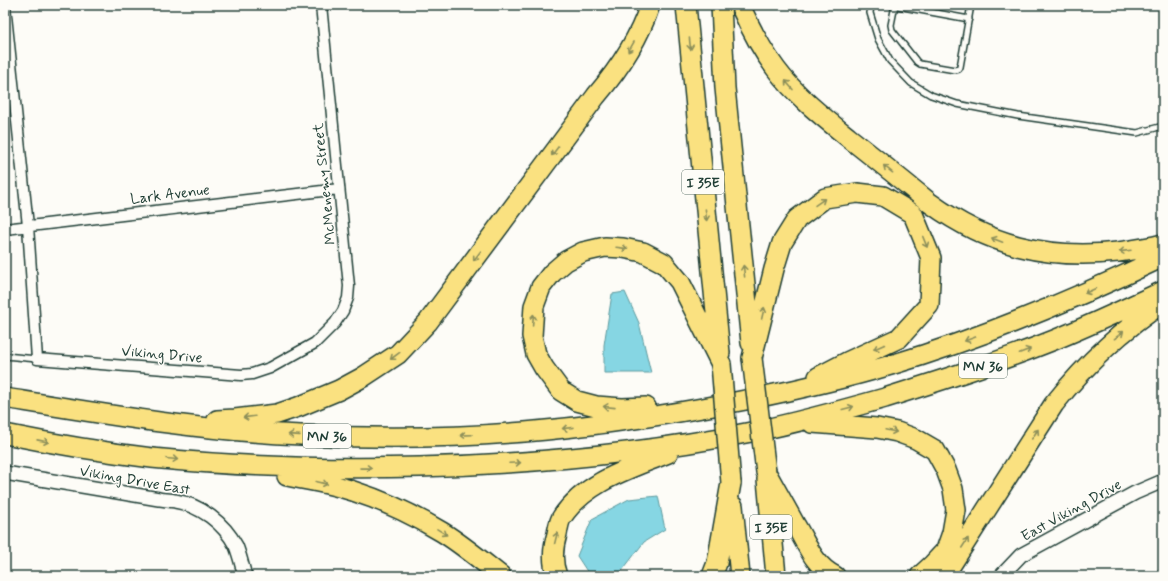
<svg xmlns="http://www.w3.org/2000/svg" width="1168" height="581" viewBox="0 0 1168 581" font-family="Mynerve,sans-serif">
	<rect width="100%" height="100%" fill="#fdfcf7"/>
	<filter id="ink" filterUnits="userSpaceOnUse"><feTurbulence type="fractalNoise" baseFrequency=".025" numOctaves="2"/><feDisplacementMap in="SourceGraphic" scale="8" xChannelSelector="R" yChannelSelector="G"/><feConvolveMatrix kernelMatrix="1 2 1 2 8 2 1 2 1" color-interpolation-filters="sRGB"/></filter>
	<g filter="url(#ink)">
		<!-- water -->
		<path fill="#86d6e3" stroke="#5d999d" d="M625 292 639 323 651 373H604V345L612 294Z
			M658 496 665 529 644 542 618 576H590L577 556 592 519 629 499Z"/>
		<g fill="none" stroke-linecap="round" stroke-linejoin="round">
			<!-- service casing -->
			<g stroke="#1f3d34" stroke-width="8">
				<path id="service" d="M871 5 870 13 878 39 890 61 911 83 931 95 957 104 1018 116 1137 133 1163 126
					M892 5 969 19
					M895 5 891 25 892 30 917 62 920 64 955 70 959 69 960 67 971 5
					M5 356 37 359"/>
			</g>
			<!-- minor casing -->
			<g stroke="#1f3d34" stroke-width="13">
				<path id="minor" d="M5 6 28 226 37 359 241 375 252 374 270 368 315 343 335 323 343 311 348 298 349 286 321 5
					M5 229 339 189"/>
			</g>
			<!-- tertiary casing -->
			<g stroke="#1f3d34" stroke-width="16">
				<path id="tertiary" d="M5 473 159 499C164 500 170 500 175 501 200 505 224 523 236 546 240 556 242 566 245 576
					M1001 576 1021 555 1135 493 1163 481"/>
			</g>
			<!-- motorway casing -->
			<g stroke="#1f3d34" stroke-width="22">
				<path id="motorway" d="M686 5 720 353
					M721 5 725 88 751 343
					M740 5C750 28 761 49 776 69 796 96 823 117 849 138 876 159 903 181 930 203 988 245 1046 260 1118 252 1133 250 1148 248 1163 244
					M752 358 774 269 782 243 797 219 825 198 857 193 883 196 913 214 931 258 929 305 899 338 847 362 818 377
					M5 398C103 414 201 431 301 435 382 439 465 438 546 430 609 424 672 414 735 402 787 392 840 380 891 365 985 337 1075 299 1163 257
					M646 407 622 408 596 406 577 401 561 391 544 368 536 354 532 336 534 306 541 287 552 273 566 261 583 252 605 247 623 248 643 252 664 263 680 282 721 364
					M217 420 235 419 277 414 298 407 339 390 363 377 398 354 428 322 596 96C619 69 639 39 650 5
					M812 423 877 428 897 432 916 439 935 450 946 470 953 489 956 510 952 533 946 550 933 564 920 576
					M5 434C54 444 103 452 152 458 241 467 331 469 420 467 530 464 639 454 746 433 793 424 839 411 885 398 942 380 999 362 1054 340 1091 325 1127 308 1163 291
					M766 472C776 490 786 508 796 526 807 544 814 566 835 576
					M287 476C309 480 332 484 353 491 384 501 414 515 442 532 463 545 482 561 501 576
					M767 479 776 576
					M733 506 740 576
					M557 576C552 563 553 547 557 534 558 529 559 521 562 517 586 481 630 469 668 453
					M712 576 717 563 731 483
					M944 576 1054 404C1086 364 1120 331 1163 303"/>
			</g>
			<!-- service -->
			<use href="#service" stroke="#fdfcf7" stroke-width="5"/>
			<!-- minor -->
			<use href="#minor" stroke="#fdfcf7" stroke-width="10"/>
			<!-- tertiary -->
			<use href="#tertiary" stroke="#fdfcf7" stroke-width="13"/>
			<!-- motorway -->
			<use href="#motorway" stroke="#fae180" stroke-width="19"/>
			<!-- motorway-bridge casing -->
			<g stroke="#1f3d34" stroke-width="22" stroke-linecap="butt">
				<path id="motorway-bridge" d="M752 358 766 472
					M721 364 731 483"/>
			</g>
			<!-- motorway-bridge -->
			<use href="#motorway-bridge" stroke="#fae180" stroke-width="19"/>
		</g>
		<!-- one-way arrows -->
		<defs><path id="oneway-shaft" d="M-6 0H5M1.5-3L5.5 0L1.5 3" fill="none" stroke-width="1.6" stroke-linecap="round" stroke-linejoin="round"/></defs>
		<g stroke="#8c8f5a">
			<use href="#oneway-shaft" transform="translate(690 44) rotate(84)"/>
			<use href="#oneway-shaft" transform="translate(631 47) rotate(120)"/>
			<use href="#oneway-shaft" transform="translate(789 85) rotate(-131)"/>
			<use href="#oneway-shaft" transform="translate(555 151) rotate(127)"/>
			<use href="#oneway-shaft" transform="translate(888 169) rotate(-141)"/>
			<use href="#oneway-shaft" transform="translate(820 202) rotate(-35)"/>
			<use href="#oneway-shaft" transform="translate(706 215) rotate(84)"/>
			<use href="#oneway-shaft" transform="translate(997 240) rotate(-159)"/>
			<use href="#oneway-shaft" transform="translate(925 242) rotate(68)"/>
			<use href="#oneway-shaft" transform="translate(622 248) rotate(7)"/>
			<use href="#oneway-shaft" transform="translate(1125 251) rotate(173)"/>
			<use href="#oneway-shaft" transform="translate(477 256) rotate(127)"/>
			<use href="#oneway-shaft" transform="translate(744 271) rotate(-96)"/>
			<use href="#oneway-shaft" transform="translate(1090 291) rotate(156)"/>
			<use href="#oneway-shaft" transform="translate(763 313) rotate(-77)"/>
			<use href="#oneway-shaft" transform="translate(533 320) rotate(-86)"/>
			<use href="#oneway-shaft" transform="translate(1119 335) rotate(-39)"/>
			<use href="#oneway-shaft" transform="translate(970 339) rotate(160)"/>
			<use href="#oneway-shaft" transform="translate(879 347) rotate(156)"/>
			<use href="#oneway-shaft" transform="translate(1025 351) rotate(-21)"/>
			<use href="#oneway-shaft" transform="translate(395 356) rotate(143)"/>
			<use href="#oneway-shaft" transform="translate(609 407) rotate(-174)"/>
			<use href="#oneway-shaft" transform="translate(848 408) rotate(-15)"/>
			<use href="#oneway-shaft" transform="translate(249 417) rotate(173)"/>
			<use href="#oneway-shaft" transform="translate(568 428) rotate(174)"/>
			<use href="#oneway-shaft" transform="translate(891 431) rotate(12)"/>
			<use href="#oneway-shaft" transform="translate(1035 434) rotate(-57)"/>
			<use href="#oneway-shaft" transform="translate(294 435) rotate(-176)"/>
			<use href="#oneway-shaft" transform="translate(466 435) rotate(178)"/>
			<use href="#oneway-shaft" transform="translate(43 441) rotate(11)"/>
			<use href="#oneway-shaft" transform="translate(172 459) rotate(5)"/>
			<use href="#oneway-shaft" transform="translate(515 463) rotate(-3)"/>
			<use href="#oneway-shaft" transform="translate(366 468) rotate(-1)"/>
			<use href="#oneway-shaft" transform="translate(322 483) rotate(13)"/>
			<use href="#oneway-shaft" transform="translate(442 532) rotate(32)"/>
			<use href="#oneway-shaft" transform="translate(556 538) rotate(-76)"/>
			<use href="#oneway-shaft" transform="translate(965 543) rotate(-57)"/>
		</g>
	</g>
	<g text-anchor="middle" stroke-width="3" stroke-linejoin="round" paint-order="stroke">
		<!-- shield labels -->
		<g fill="#fdfcf7" stroke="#62766e" stroke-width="1">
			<rect x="682" y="170" width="42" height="24" rx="3"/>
			<rect x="959" y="354" width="48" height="24" rx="3"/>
			<rect x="303" y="424" width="48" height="24" rx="3"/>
			<rect x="750" y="515" width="42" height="24" rx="3"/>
		</g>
		<g font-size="14" font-weight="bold" fill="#1f3d34">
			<text x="703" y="187">I 35E</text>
			<text x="983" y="371">MN 36</text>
			<text x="327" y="441">MN 36</text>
			<text x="771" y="532">I 35E</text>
		</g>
		<!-- street labels -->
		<g font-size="15" fill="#1f3d34" stroke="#fdfcf7">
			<text transform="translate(324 184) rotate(-96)" y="5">McMenemy Street</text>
			<text transform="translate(170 194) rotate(-7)" y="5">Lark Avenue</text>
			<text transform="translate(162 354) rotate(5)" y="5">Viking Drive</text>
			<text transform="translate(135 480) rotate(10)" y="5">Viking Drive East</text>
			<text transform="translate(1071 510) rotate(-29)" y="5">East Viking Drive</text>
		</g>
	</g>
	<!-- margin -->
	<rect width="1168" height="581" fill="none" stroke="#fdfcf7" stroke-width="20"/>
	<rect x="10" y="10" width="1148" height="561" fill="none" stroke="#1f3d34" stroke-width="1.5" filter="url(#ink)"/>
</svg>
